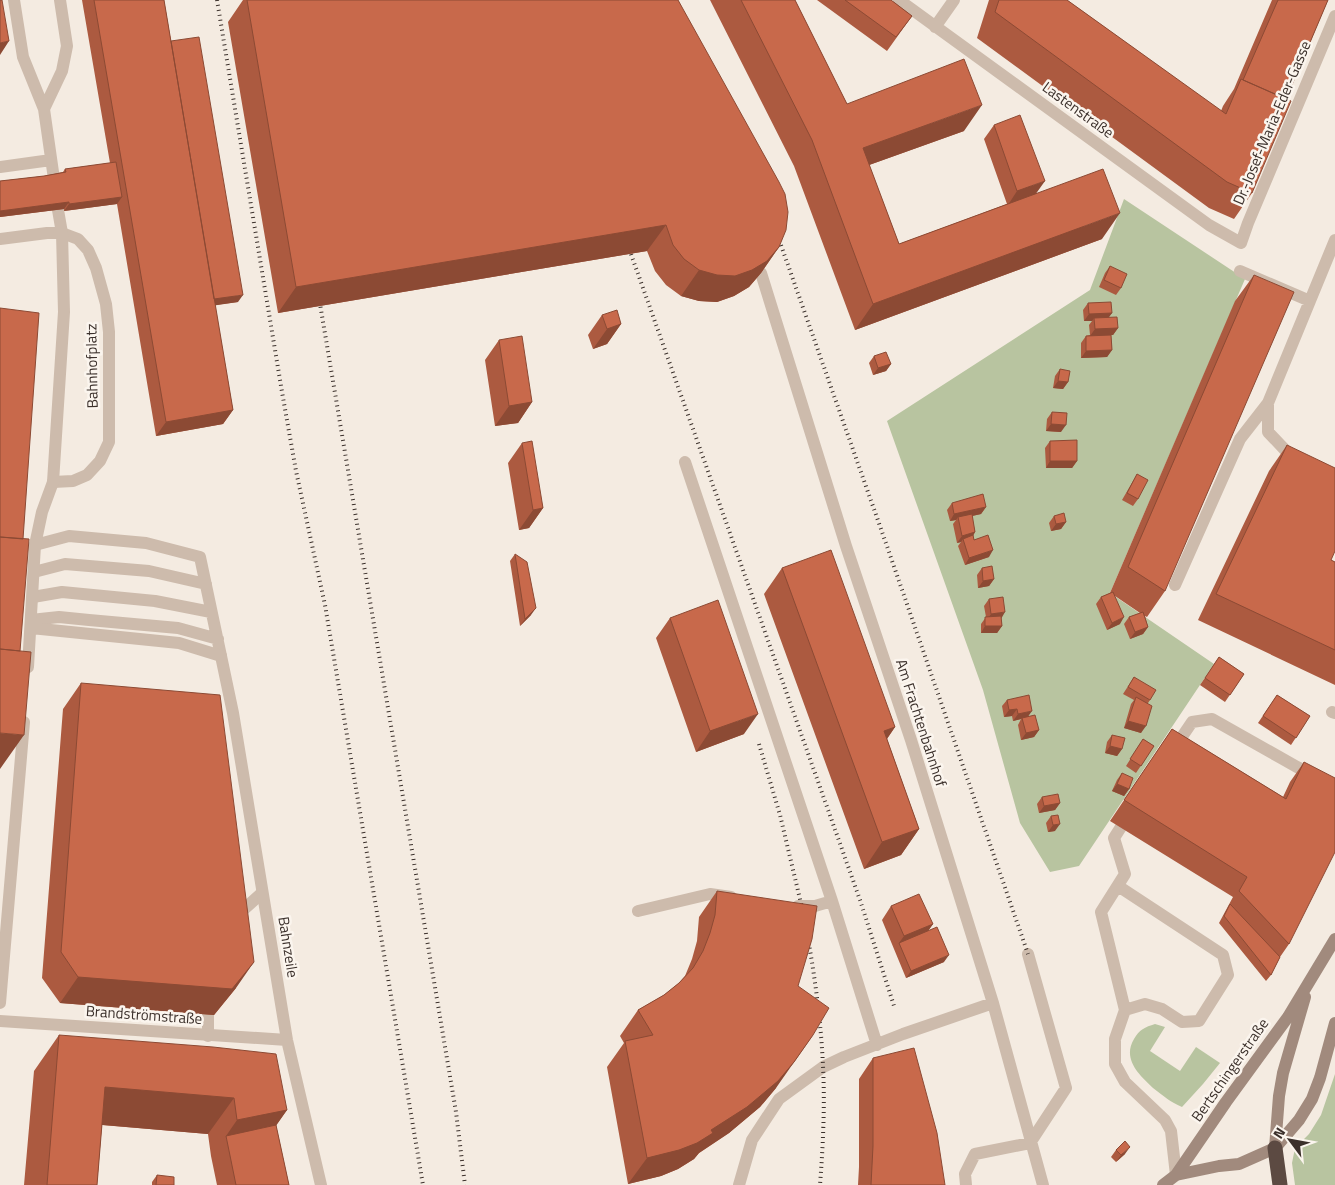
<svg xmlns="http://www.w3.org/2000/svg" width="1335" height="1185" viewBox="0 0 1335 1185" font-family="'Titillium Web',sans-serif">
	<rect width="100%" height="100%" fill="#f4ebe1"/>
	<!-- green -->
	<path fill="#b8c4a0" d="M1124 199 1245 279 1110 593 1214 664 1079 866 1050 872 1020 823 983 690 887 421 1090 290Z
		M1155 1024 1165 1027 1150 1051 1180 1071 1196 1047 1220 1063 1203 1084 1182 1107C1170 1102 1164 1096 1153 1088 1139 1075 1122 1059 1134 1039 1139 1030 1145 1027 1155 1024Z
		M1335 1074V1185H1295L1292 1163 1295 1148 1309 1134 1321 1115Z"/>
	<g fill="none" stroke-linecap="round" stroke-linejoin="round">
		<!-- lane -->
		<path stroke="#cdbbac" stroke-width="12" d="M1240 271 1310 301
			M761 273 846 546 911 740 993 1003 1043 1185
			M1299 458 1287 452 1268 432V403L1335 240
			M685 462 832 901 877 1045
			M53 482 73 481 87 475 100 461 109 442V332L106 304 96 268 88 250 78 239 62 233
			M35 545 69 536 146 543 200 557 221 656
			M34 572 65 564 149 571 206 584
			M1175 585 1240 439 1268 403
			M33 597 62 592 155 601 211 612
			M31 620 59 617 89 620 178 628 218 639
			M1332 712 1335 713
			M1173 750 1192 722 1212 719 1297 767 1335 785
			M1121 827 1114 838 1125 874 1101 912 1125 1010 1115 1039V1064L1125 1082 1165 1120 1171 1131 1176 1175
			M1118 886 1223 955 1228 975 1199 1021 1182 1022 1162 1009 1145 1004 1125 1010
			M798 906H815L832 901
			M638 911 710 894 731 897
			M234 918 262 893
			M208 1036V1015
			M739 1185 752 1140 779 1099 823 1067 844 1057 903 1034 993 1003
			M966 1185 965 1174 975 1154 1030 1143 1066 1088 1028 954"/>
		<!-- street -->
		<path stroke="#cdbbac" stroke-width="12" d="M14 0 23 57 44 109 54 179
			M899 0 1209 225 1241 243 1248 223 1335 16
			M935 27 954 0
			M44 109 62 71 67 46 60 0
			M0 167 51 160
			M0 239 47 233H62
			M31 628 179 643 221 656 233 713 287 1040 321 1185
			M28 667 35 545 42 512 53 482 64 312 62 233 58 210
			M0 1003 24 722
			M0 1021 287 1040"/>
		<!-- secondary -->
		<path stroke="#a18a7d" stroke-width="12" d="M1275 1148 1279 1096 1283 1073 1305 997
			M1176 1175 1219 1166 1239 1164 1275 1148 1299 1120 1312 1099 1320 1078 1335 1023
			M1163 1185 1176 1175 1226 1102 1288 1017 1335 939"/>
		<!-- highway -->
		<path stroke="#5c4a42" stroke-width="15" d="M1275 1148 1280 1185"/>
		<!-- rail -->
		<path stroke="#3b302b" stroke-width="4" stroke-dasharray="1 4" stroke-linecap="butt" d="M217 0 282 392 296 471 325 605 423 1185
			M776 231 881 529 1028 954
			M626 240 860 900 895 1009
			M318 292 456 1112 465 1185
			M759 744 780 815 804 916
			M807 933C815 977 821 1022 823 1066 825 1106 823 1146 820 1185"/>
	</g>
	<!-- wall -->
	<path fill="#ac5a40" d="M82 0H164L171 41 238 302 215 305 233 410 223 424 156 436 117 204 64 211V209L0 217V181L44 176 63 172 65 169 110 163Z
		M243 0H678L779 247 761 273 749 287 734 296 717 302 699 301 681 296 666 285 655 271 647 251 278 313 228 22Z
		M710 0H795L847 104 964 131 869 165 899 244 1007 204 984 139 994 125 1036 193 1102 239 855 330 794 166Z
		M817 0H891L912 16 887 51Z
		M989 0H1067L1221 111 1223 106 1234 89 1272 0H1328L1286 99 1252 193 1234 219 1209 208 977 38Z
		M1110 266 1121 288 1116 295 1099 287 1105 273Z
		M1254 275 1165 591 1147 617 1145 616 1148 627 1143 634 1130 639 1124 624 1129 617 1140 613 1115 596 1120 624 1107 630 1096 604 1101 597 1110 593 1235 301Z
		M1088 303 1112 313 1108 317 1118 328 1113 335H1111L1112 350 1107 357 1081 358V343L1086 336 1090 335 1089 325 1092 321H1084L1083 310Z
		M602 315 621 324 607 344 593 349 588 335Z
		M499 340 532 402 518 423 495 426 485 360Z
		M874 356 891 364 886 371 873 375 869 363Z
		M1060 369 1068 382 1063 389 1053 388 1055 376Z
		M1052 412 1061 432 1046 431 1047 419Z
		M1050 441 1077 461 1072 468H1046L1045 448Z
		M522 443 543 508 529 528 519 530 508 463Z
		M1287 445 1331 560 1335 562V685L1198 620 1269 471Z
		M1137 474 1138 499 1133 506 1122 500 1133 481Z
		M952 503 986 507 981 514 972 516 975 532 973 536 974 540 989 557 965 565 958 546 961 542 957 543 953 524 956 520 950 521 947 510Z
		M1054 516 1066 522 1061 529 1051 531 1049 523Z
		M515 554 531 615 520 626 510 561Z
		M782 568 895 727 887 739 919 829 901 855 864 869 764 594Z
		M982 568 994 579 989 586 978 588 977 575Z
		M989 599 1001 618 1002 626 997 633H981V624L986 617 984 606Z
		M670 618 744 734 696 752 656 638Z
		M1219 657 1244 674 1225 702 1200 685Z
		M1134 677 1150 700 1148 703 1141 733 1124 728 1131 704 1134 700 1123 694Z
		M81 683 236 988 214 1015 60 1003 42 978 63 709Z
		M1277 695 1310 716 1291 745 1258 723Z
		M1007 700 1029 716 1039 730 1034 737 1021 740 1018 725 1021 719 1013 721 1012 716 1004 717 1002 706Z
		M1172 729 1283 797 1290 782 1304 762 1289 944 1280 957 1271 975 1266 981 1219 923 1233 897 1110 821Z
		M1112 735 1122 749 1117 756 1105 753 1107 742Z
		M1143 739 1154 746 1136 773 1126 766Z
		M1122 773 1129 789 1124 796 1112 791 1117 780Z
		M1042 797 1060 803 1055 810 1039 813 1037 804Z
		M1051 816 1055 831 1048 832 1046 823Z
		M717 891 798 986 776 1088 760 1107 729 1133 699 1153 694 1159 678 1169 661 1176 628 1184 607 1067 624 1043 620 1036 638 1010 664 995 679 983 685 976 692 959 697 941 699 917Z
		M891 906 933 924 928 931 944 962 906 978 882 920Z
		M59 1035 287 1110 276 1125 289 1185H217L211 1156 208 1134 102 1125 97 1185H24L34 1071Z
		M873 1058 945 1185H858L859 1167V1079Z
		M1116 1150 1125 1154 1116 1162 1111 1157Z
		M157 1175 174 1185H152V1182Z"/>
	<!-- shaded-wall -->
	<path fill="#8c4a34" d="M9 41 0 55V43Z
		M982 105 964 131 844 174 863 148Z
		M1045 181 1035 195 1008 205 1017 191Z
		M122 197 117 204 64 211 69 204Z
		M69 202 64 209 0 217V211Z
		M1120 213 1102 239 855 330 873 304Z
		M666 225 647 251 278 313 296 287Z
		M779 247 761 273 749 287 734 296 717 302 699 301 681 296 699 270Z
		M243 295 238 302 204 307 208 300Z
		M1112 313 1107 320 1094 318 1092 321H1084L1089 314Z
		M621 324 607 344 593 349 607 329Z
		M1118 328 1113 335 1090 336 1095 329Z
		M1112 350 1107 357 1081 358 1086 351Z
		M891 364 886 371 873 375 878 368Z
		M1058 381 1068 382 1063 389 1053 388Z
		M532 402 518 423 495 426 509 406Z
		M233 410 223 424 156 436 166 422Z
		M1051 424 1066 425 1061 432 1046 431Z
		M1050 461H1077L1072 468H1046Z
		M986 507 981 514 958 519V517L956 520 950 521 954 514Z
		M543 508 529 528 519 530 533 510Z
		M1066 522 1061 529 1051 531 1056 524Z
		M975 532 971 539H963L961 542 957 543 962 536Z
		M993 550 989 557 965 565 969 558Z
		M994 579 989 586 978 588 983 581Z
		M536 608 531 615 520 626 525 619Z
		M1005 612 1001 619 986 621 991 614Z
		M1124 617 1120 624 1107 630 1112 623Z
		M985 626H1002L997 633H981Z
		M1148 627 1143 634 1130 639 1135 632Z
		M1017 709 1012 716 1004 717 1009 710Z
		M1032 711 1027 718H1022L1021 719 1013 721 1018 714Z
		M758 714 744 734 696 752 710 731Z
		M1128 721 1146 726 1141 733 1124 728Z
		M895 727 877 753 884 731Z
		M1039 730 1034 737 1021 740 1026 733Z
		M0 733 24 735 0 769Z
		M1110 746 1122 749 1117 756 1105 753Z
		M1117 784 1129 789 1124 796 1112 791Z
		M1060 803 1055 810 1039 813 1044 806Z
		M1060 824 1055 831 1048 832 1053 825Z
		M919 829 901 855 864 869 882 842Z
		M933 924 923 938 899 943 904 936Z
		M949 955 944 962 906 978 911 971Z
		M254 962 236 988 214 1015 60 1003 78 977Z
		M813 1035 776 1088 760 1107 729 1133 699 1153 694 1159 678 1169 661 1176 628 1184 647 1158 711 1130Z
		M105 1087 234 1098 208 1134 80 1123Z
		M287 1110 262 1146 226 1136 237 1120Z
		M1130 1147 1125 1154 1116 1162 1121 1155Z"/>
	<!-- building -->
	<path fill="#c8694b" stroke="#8c4a34" d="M0 0H2L9 41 0 43Z
		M94 0H164L233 410 166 422Z
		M247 0H678L779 182 785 194 788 212 786 230 779 247 767 261 752 270 735 276 717 275 699 270 684 259 673 245 666 225 296 287Z
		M741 0H795L847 104 964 59 982 105 863 148 899 244 1103 169 1120 213 873 304 812 140Z
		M845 0H891L912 16 896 37Z
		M999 0H1067L1226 114 1241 79 1291 101 1252 193 1227 182 995 12Z
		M1278 0H1328L1286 99 1243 80Z
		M199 37 243 295 214 299 171 41Z
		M1020 115 1045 181 1017 191 994 125Z
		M116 162 122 197 69 204V202L0 211V181L44 176 66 172 65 169Z
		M1110 266 1127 274 1121 288 1104 280Z
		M1254 275 1294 292 1165 591 1128 567Z
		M1111 302 1112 313 1089 314 1088 303Z
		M0 308 39 313 23 539 0 537Z
		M617 310 621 324 607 329 602 315Z
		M1117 317 1118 328 1095 329 1094 318Z
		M1111 335 1112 350 1086 351V336Z
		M522 336 532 402 509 406 499 340Z
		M886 352 891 364 878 368 874 356Z
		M1060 369 1070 371 1068 382 1058 381Z
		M1052 412 1067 413 1066 425 1051 424Z
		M1077 440V461H1050V441Z
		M532 441 543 508 533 510 522 443Z
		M1287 445 1335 468V551L1331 560 1335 562V650L1216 594Z
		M1137 474 1148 480 1138 499 1127 493Z
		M983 494 986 507 954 514 952 503Z
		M1064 513 1066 522 1056 524 1054 516Z
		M972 514 975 532 962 536 958 517Z
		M973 535 974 540 988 535 993 550 969 558 963 539Z
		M0 537 29 539 20 651 0 649Z
		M831 550 895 727 884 731 919 829 882 842 782 568Z
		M515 554 527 562 536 608 525 619Z
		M992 566 994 579 983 581 982 568Z
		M1113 592 1124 617 1112 623 1101 597Z
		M1003 597 1005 612 991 614 989 599Z
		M718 600 758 714 710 731 670 618Z
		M1143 612 1148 627 1135 632 1129 617Z
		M1001 616 1002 626H985V617Z
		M0 649 31 652 24 735 0 733Z
		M1219 657 1244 674 1230 695 1205 678Z
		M1134 677 1156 690 1150 700 1128 687Z
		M81 683 220 695 254 962 232 989 78 977 61 952Z
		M1029 695 1032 711 1018 714 1017 709 1009 710 1007 700Z
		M1277 695 1310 716 1296 738 1263 716Z
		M1136 697 1152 706 1146 726 1128 721Z
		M1035 715 1039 730 1026 733 1022 718Z
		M1172 729 1286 799 1304 762 1335 778V852L1289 944 1239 891 1247 877 1124 800Z
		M1112 735 1125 738 1122 749 1110 746Z
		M1143 739 1154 746 1141 766 1130 759Z
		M1122 773 1133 778 1129 789 1117 784Z
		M1058 794 1060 803 1044 806 1042 797Z
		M1058 815 1060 824 1053 825 1051 816Z
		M717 891 817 906 812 939 798 986 829 1008 813 1035 794 1062 778 1081 747 1107 711 1130 713 1133 697 1143 679 1150 647 1158 625 1041 653 1035 638 1010 664 995 679 983 693 968 703 951 710 933 715 915Z
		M919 894 933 924 904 936 891 906Z
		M1230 904 1280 957 1271 975 1224 916Z
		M937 927 949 955 911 971 899 943Z
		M59 1035 213 1047 276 1054 287 1110 237 1120 234 1098 105 1087 97 1185H47Z
		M914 1048 937 1133 945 1185H871L873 1146V1058Z
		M276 1125 289 1185H236L226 1136Z
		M1125 1141 1130 1147 1121 1155 1116 1150Z
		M157 1175 174 1177V1185H156Z"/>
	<g text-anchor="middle" stroke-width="5" stroke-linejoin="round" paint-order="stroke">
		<!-- street labels -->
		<g font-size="15" fill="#3b302b" stroke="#fbf5ee">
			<text transform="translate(1078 110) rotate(36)" y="5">Lastenstraße</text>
			<text transform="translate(1272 123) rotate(-67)" y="5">Dr.-Josef-Maria-Eder-Gasse</text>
			<text transform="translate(92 366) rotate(-91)" y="5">Bahnhofplatz</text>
			<text transform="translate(921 723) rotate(72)" y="5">Am Frachtenbahnhof</text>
			<text transform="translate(288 947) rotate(81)" y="5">Bahnzeile</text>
			<text transform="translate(144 1015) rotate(4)" y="5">Brandströmstraße</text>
			<text transform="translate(1230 1070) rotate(-55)" y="5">Bertschingerstraße</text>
		</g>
	</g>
	<!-- north arrow -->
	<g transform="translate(1290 1140) rotate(302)" stroke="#fbf5ee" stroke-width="4" paint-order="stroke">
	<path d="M0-4L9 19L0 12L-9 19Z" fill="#3b302b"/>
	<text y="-8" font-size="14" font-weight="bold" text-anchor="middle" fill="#3b302b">N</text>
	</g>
</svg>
